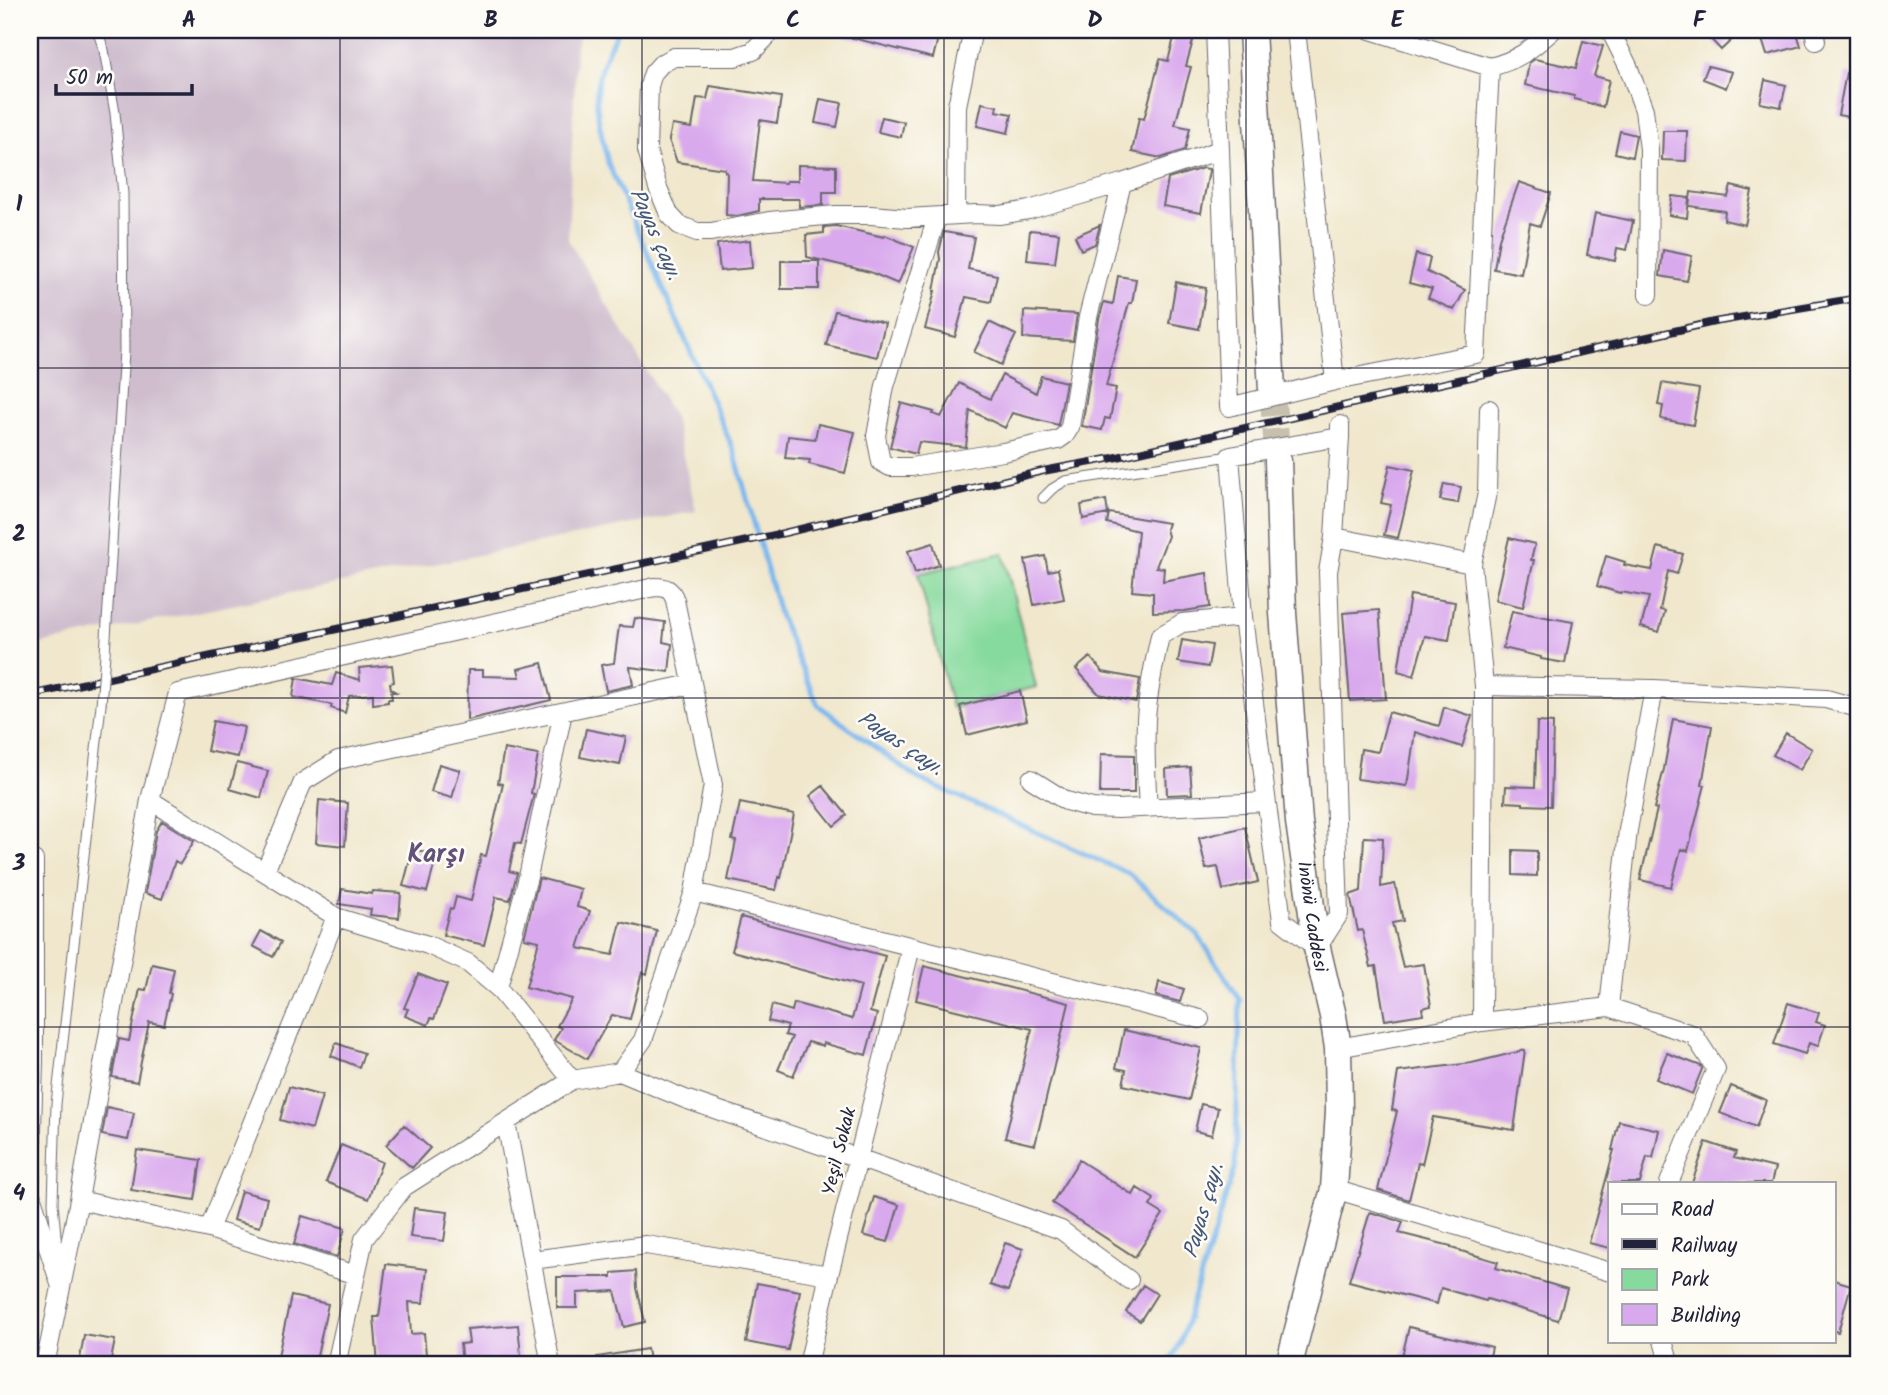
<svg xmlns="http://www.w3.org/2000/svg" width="1888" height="1395" viewBox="0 0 1888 1395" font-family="Kalam,sans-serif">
	<rect width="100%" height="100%" fill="#fdfcf7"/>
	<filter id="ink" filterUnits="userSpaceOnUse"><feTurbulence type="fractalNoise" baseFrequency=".0143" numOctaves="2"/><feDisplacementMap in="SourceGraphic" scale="14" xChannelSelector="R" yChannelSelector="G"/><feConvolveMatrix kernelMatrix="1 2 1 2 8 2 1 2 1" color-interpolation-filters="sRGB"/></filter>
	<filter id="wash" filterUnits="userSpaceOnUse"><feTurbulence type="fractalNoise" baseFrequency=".00686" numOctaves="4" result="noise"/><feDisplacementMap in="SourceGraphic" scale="28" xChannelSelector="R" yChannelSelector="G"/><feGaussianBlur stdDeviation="1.57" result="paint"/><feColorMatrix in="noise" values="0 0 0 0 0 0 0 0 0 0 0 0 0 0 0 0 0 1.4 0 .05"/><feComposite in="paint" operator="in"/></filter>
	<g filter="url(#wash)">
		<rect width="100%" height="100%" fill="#f0e7cc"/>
		<!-- industrial -->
		<path fill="#cfbdce" d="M30 30H582L576 46 568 240 674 417 696 511 30 646Z"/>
		<!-- green -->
		<path fill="#86da9d" stroke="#547e6c" stroke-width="2" d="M1003 553 1036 687 952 708 918 574Z"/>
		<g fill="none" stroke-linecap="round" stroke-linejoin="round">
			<!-- stream -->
			<path stroke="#7cb7ee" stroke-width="5" d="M618 30C610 45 601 63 598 81 593 108 603 138 608 163L734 451 780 617 818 705 917 778 1129 874 1198 935 1240 1000 1235 1167 1180 1343 1168 1365"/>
		</g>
		<g id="blocks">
			<!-- building -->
			<path fill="#d9a9ed" d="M838 30H940L933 58 837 34Z
				M1176 30H1196L1186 66 1191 67 1175 125 1190 128 1185 150 1161 158 1132 152 1139 118 1144 119 1160 59 1168 61Z
				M1702 30H1742L1721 50Z
				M1759 30H1796L1801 46 1767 55Z
				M1583 41 1603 46 1594 76 1609 80 1603 107 1574 99V96L1525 85 1529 63 1535 59 1576 68Z
				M1708 66 1732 72 1726 88 1703 79Z
				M1846 73 1858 76V119L1838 115Z
				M1765 80 1786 85 1781 107 1760 103Z
				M710 86 781 97 777 123 760 120 753 181 786 183V181H798V165L836 166V192H823V205L799 207V199H759V211L737 216 726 215 727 172H725V169L677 162 669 140 672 125 692 128 697 98 707 99Z
				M820 99 842 103 837 127 815 123Z
				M982 103 997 106 996 111 1012 114 1008 133 977 126Z
				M882 117 904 122 901 137 878 132Z
				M1620 131 1636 135 1632 157 1615 153Z
				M1663 131H1687L1686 161 1662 160Z
				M1203 168 1209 169V171L1201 213 1163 206 1168 179Z
				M1519 182 1551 193 1540 226 1530 223 1521 274 1494 269 1499 239Z
				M1731 186 1752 191 1745 225 1724 220 1725 211 1689 206 1691 192 1728 197Z
				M1672 196 1689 198 1687 218 1669 215Z
				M1595 213 1633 221 1627 250 1617 248 1615 261 1587 255Z
				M1100 225 1095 244 1081 250 1075 236Z
				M836 226 884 237 885 235 914 247 898 284 870 272 807 257 806 235 824 233V227Z
				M1030 230 1059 233 1055 263 1027 260Z
				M944 232 974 237 968 269 997 275 991 302 966 297 955 337 925 329 935 291H934L940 259 939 252Z
				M750 240 752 268 720 271 717 244Z
				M1663 250 1692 256 1687 281 1660 276Z
				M1416 254 1430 258 1427 272 1465 290 1454 310 1428 298 1432 289 1409 283Z
				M781 261H819V289H781Z
				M1118 276 1136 279 1132 303H1129L1106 386 1116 388 1110 419 1105 418 1102 430 1082 426 1099 319 1104 302 1113 304Z
				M1176 282 1206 288 1199 329 1169 323Z
				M835 311 885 323 877 357 826 345Z
				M1024 311 1077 314 1073 341 1023 338Z
				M989 322 1016 335 1001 365 974 352Z
				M1002 375 1036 393 1041 376 1066 382 1058 425 1012 413 1005 428 970 410 966 447 919 442 916 454 890 447 901 403 934 412 933 414 941 417 959 383 990 399Z
				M1662 383 1699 389 1693 425 1661 419 1663 406 1658 405Z
				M818 424 855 432 845 473 809 464 810 460 785 458 788 436 815 439Z
				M1390 465 1414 470 1398 538 1384 535 1391 505 1381 503Z
				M1444 484 1461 487 1458 503 1440 500Z
				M1106 500 1108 514 1083 519 1081 505Z
				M1109 513 1168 523 1166 529 1168 536 1156 567 1164 568 1163 581 1207 573 1210 607 1184 611 1153 612V593L1132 591 1138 531 1107 523Z
				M1509 538 1535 544 1531 560H1534L1523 607 1495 600Z
				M933 543 939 565 915 573 908 551Z
				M1658 547 1683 554 1677 574 1668 571 1660 610 1665 611 1659 632 1641 627 1649 597 1621 592 1620 593 1597 586 1606 556 1625 562 1624 565 1652 570Z
				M1045 556 1048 571 1058 569 1064 599 1034 605 1025 560Z
				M1410 595 1455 602 1449 640 1425 636 1414 676 1398 671Z
				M1379 610 1386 699 1350 701 1343 613Z
				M1512 611 1573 622 1565 663 1541 659V657L1503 648Z
				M635 618 665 622 663 642 672 644 669 672 630 667 633 685 606 691 601 665 614 663 619 626 633 627Z
				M1182 640 1212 645 1208 667 1178 662Z
				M1090 657 1103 672 1140 679 1136 702 1099 694 1076 669Z
				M542 663 551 700 467 720 468 670H483V676L520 677 518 669Z
				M392 665 394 682 390 683 391 689 396 692H391L392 699H388V702L373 704V694L349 696 345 713 331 708 332 705 293 697 296 678 332 685 336 673 360 680 359 668Z
				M1020 691 1027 720 967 735 960 706Z
				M1444 707 1472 716 1462 747 1415 732 1407 786 1357 779 1361 749 1378 752 1389 712 1439 726Z
				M1673 719 1712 726 1702 785H1705L1688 851 1681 849 1671 887 1640 880 1657 809 1654 808 1664 769Z
				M213 721 244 727 238 757 207 751Z
				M1537 722 1553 723 1551 806 1523 805V803L1505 802 1506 786 1535 787Z
				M586 729 626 737 620 765 580 757Z
				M1786 733 1812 749 1800 770 1773 755Z
				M504 749 538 755 531 793 534 794 521 844 515 843 509 871 517 873 510 900 496 897 484 945 443 935 450 908 453 909 456 897 471 901 481 855 486 856 503 784 498 783Z
				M1101 754 1134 755V793H1100Z
				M237 763 268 771 261 798 230 789Z
				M439 764 460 770 452 798 431 792Z
				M1190 767 1192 794 1167 795 1166 769Z
				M823 786 847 815 834 826 810 796Z
				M319 800 348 803 345 846 316 843Z
				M740 803 794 814 781 878 779 877 776 890 728 880 736 841 732 840Z
				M162 821 194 841 180 864 175 861 162 899 145 893 156 831Z
				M1245 827 1258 882 1223 890 1218 867 1206 869 1199 838Z
				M1364 837 1383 838 1381 887 1395 884 1403 921 1392 923 1403 967 1424 964 1431 1006 1422 1008 1423 1014 1385 1020 1376 966 1371 967 1362 930 1358 931 1350 895 1361 891Z
				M413 849 437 855 427 892 403 886Z
				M1513 850 1537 851V876L1513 875Z
				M539 878 581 889 577 907 590 911 578 948 613 955 621 922 657 931 647 974 642 972 630 1019 612 1015 587 1059 554 1040 561 1028 557 1026 572 999 526 987 539 941 524 938Z
				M342 889 372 894 373 891 401 893 399 918 370 915 371 909 339 904Z
				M741 917 885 956 870 1012 877 1014 866 1055 823 1043V1046L808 1042 793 1076 778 1070 792 1037 785 1035 788 1026 768 1021 772 1005 792 1011 794 1003 852 1019 861 986 732 951Z
				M261 931 281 942 273 957 253 946Z
				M152 964 174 969 169 993 171 994 164 1025 149 1022 137 1082 112 1077 119 1039 129 1041 140 989 146 990Z
				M924 966 1069 1003 1035 1145 1005 1138 1032 1029 916 1000Z
				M418 974 447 985 434 1019 431 1018 428 1025 405 1016 408 1009 404 1008Z
				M1159 982 1184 989 1180 1002 1156 996Z
				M1788 1003 1819 1013 1816 1022 1825 1025 1818 1046 1809 1043 1805 1054 1774 1044Z
				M1124 1030 1201 1048 1189 1100 1123 1085 1126 1070 1116 1068Z
				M336 1043 364 1053 359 1067 331 1056Z
				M1525 1050 1514 1130 1433 1117 1422 1164 1418 1163 1409 1200 1378 1190 1397 1111 1392 1110 1398 1072 1472 1063Z
				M1667 1053 1701 1066 1702 1069 1692 1094 1656 1079Z
				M1731 1086 1766 1100 1756 1127 1720 1113Z
				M289 1087 322 1096 312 1129 280 1120Z
				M1201 1104 1218 1108 1212 1135 1195 1131Z
				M107 1107 134 1113 128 1140 102 1135Z
				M1619 1121 1659 1130 1653 1158 1647 1157 1640 1183H1610V1248L1589 1243 1614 1150H1612Z
				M404 1125 430 1148 412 1168 386 1145Z
				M1706 1142 1736 1152 1734 1158 1775 1168 1771 1183H1692Z
				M341 1145 382 1162 368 1199 326 1182Z
				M137 1150 201 1160 195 1200 131 1190Z
				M1079 1160 1133 1195 1137 1188 1154 1199 1150 1206 1163 1214 1135 1257 1052 1203Z
				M241 1191 267 1198 260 1227 233 1220Z
				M874 1197 899 1205 888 1242 863 1235Z
				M414 1208 448 1212 444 1241 410 1237Z
				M1370 1212 1403 1222 1399 1233 1451 1246V1248L1498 1262 1496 1268 1567 1289 1558 1320 1487 1299 1486 1301 1441 1288 1437 1304 1349 1281Z
				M302 1216 345 1228 337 1257 294 1244Z
				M1005 1243 1023 1249 1008 1291 990 1285Z
				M386 1264 427 1269 423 1303 409 1302 411 1334 424 1333 427 1365H378L374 1317H379Z
				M636 1271 637 1288 645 1322 624 1327 615 1291 577 1293V1308H557V1277H612V1273Z
				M1834 1280 1851 1285 1838 1332 1834 1331Z
				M757 1283 800 1291 788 1350 746 1342Z
				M1143 1285 1157 1294 1140 1321 1126 1312Z
				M291 1296 328 1304 315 1365H276Z
				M518 1325 522 1365H462L460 1344 469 1343 467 1329Z
				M1409 1327 1492 1347 1488 1365H1400Z
				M84 1335 115 1340 110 1365H79Z
				M647 1349 650 1365H598L597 1357Z"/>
		</g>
	</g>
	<g filter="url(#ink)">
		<use href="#blocks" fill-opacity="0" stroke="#6a676e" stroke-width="2"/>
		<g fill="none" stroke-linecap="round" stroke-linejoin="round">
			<!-- secondary-tunnel -->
			<path stroke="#c7c0af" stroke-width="26" stroke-dasharray="26 13" stroke-linecap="butt" d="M1272 390 1278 461"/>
			<!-- lane casing -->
			<g stroke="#6a676e" stroke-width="11">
				<path id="lane" d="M97 30 104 50 115 113 123 194 124 351 105 654
					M1043 498 1052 489 1065 481 1230 456
					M58 1257 53 1203 56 1104 101 705"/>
			</g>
			<!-- street casing -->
			<g stroke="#6a676e" stroke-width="20">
				<path id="street" d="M773 30 753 51 735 57H674L661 64 653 73 649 86 647 150 658 188 669 214 679 225 697 232H711L769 221 836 215H871L907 218 976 214 1000 215 1029 210 1122 183 1220 150 1215 30
					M1296 30 1335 381 1476 354 1490 67
					M1370 30 1490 67C1519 60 1531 49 1553 30
					M1610 30 1628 66 1644 110 1649 149 1648 295
					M1814 30 1816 41
					M1220 150 1229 407 1335 381
					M956 215 957 106 973 30
					M937 217 885 386 876 436 881 462 890 467H911L1003 452 1058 440 1065 435 1070 427 1088 317 1122 183
					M1340 425V437L1334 537 1328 572 1339 914 1317 948 1282 921 1243 617 1230 456 1340 437
					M1334 537 1472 564 1484 686
					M1472 564 1487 493 1489 409
					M1031 779 1066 801 1092 808 1118 809 1265 802
					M150 800 336 917 428 945 468 963 498 988 572 1080
					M1148 808C1146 778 1145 748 1146 719 1148 691 1154 663 1160 636L1182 623 1243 617
					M30 860H34V1062L30 1192 60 1284
					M265 871 303 782 338 760 691 684
					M694 892 1200 1019
					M498 988 528 877 563 712
					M1609 1007 1628 830 1654 689
					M1482 1022 1484 686 1654 689 1826 699 1858 708
					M1338 1048 1482 1022 1609 1007 1694 1035 1716 1069 1669 1183
					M620 1072 685 1099 858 1158 1061 1230 1129 1280
					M506 1122 551 1365
					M1334 1189 1610 1272
					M79 1200 209 1229 356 1275
					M209 1229 336 917
					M532 1260 646 1245 829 1275
					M1663 1341 1670 1365
					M45 1365 79 1200 150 800 178 693 655 587C666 587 671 589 675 600L713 785 694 892 643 1040 620 1072 572 1080 404 1187 364 1239 336 1365
					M808 1365 829 1275 911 947"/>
			</g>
			<!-- secondary casing -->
			<g stroke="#6a676e" stroke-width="29">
				<g id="secondary">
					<path d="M1252 30 1272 390"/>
					<path id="s1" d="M1278 461 1283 613 1299 822 1317 948 1333 1016 1338 1048 1339 1111 1334 1189 1289 1365"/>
				</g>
			</g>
			<!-- lane -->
			<use href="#lane" stroke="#fff" stroke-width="9"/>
			<!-- street -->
			<use href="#street" stroke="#fff" stroke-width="18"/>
			<!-- secondary -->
			<use href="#secondary" stroke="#fff" stroke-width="26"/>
			<!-- rail casing -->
			<g stroke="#22223b" stroke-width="8">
				<path id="rail" d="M30 695 784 533 1043 471 1113 458 1714 322 1858 298"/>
			</g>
			<!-- rail -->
			<use href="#rail" stroke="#fdfcf7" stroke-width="5" stroke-dasharray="16" stroke-linecap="butt"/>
			<!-- lane-bridge casing -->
			<g stroke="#6a676e" stroke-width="11" stroke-linecap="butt">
				<path id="lane-bridge" d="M101 705 105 654"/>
			</g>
			<!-- lane-bridge -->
			<use href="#lane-bridge" stroke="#fff" stroke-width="9"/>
		</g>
	</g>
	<!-- grid -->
	<path fill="none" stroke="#22223b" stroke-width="2" stroke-opacity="0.55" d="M340 30V1365M642 30V1365M944 30V1365M1246 30V1365M1548 30V1365M30 368H1858M30 698H1858M30 1027H1858"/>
	<g text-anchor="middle" stroke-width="5" stroke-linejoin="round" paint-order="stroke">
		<!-- street labels -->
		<g font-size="19" fill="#22223b" stroke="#fdfcf7">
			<text dy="7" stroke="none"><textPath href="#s1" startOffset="457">İnönü Caddesi</textPath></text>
			<text transform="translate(838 1151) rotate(-76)" y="7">Yeşil Sokak</text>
		</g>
		<!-- water labels -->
		<g font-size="21" font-style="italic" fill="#42567a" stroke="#fdfcf7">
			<text transform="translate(656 234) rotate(66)" y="7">Payas çayı.</text>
			<text transform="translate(901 743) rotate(34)" y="7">Payas çayı.</text>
			<text transform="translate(1203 1210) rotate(-74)" y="7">Payas çayı.</text>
		</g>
		<!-- district labels -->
		<g font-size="26" font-weight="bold" fill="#625179" stroke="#fdfcf7">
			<text x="436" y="862">Karşı</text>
		</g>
	</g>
	<!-- margin -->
	<rect width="1888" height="1395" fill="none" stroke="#fdfcf7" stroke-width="77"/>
	<!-- legend -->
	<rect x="1608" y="1182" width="228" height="161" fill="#fdfcf7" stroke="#a5a5ac" stroke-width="2"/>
	<rect x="1622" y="1204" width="35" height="10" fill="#ffffff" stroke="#a5a5ac" stroke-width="2"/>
	<text x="1671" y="1216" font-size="21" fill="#22223b">Road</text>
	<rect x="1622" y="1239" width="35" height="10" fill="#22223b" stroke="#a5a5ac" stroke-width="2"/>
	<text x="1671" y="1252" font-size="21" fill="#22223b">Railway</text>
	<rect x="1622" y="1269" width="35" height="21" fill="#86da9d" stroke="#a5a5ac" stroke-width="2"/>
	<text x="1671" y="1286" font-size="21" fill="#22223b">Park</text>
	<rect x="1622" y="1304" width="35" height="21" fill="#d9a9ed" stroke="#a5a5ac" stroke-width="2"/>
	<text x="1671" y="1322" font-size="21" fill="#22223b">Building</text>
	<!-- scale -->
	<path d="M56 84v10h136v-10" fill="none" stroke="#22223b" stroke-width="3.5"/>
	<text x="66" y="84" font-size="21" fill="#22223b" stroke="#fdfcf7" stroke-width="5" paint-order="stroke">50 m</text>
	<rect x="38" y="38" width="1812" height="1318" fill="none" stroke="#22223b" stroke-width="2.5"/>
	<g font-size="23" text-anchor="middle" font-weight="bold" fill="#22223b">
		<text x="189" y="27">A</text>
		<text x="491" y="27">B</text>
		<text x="793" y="27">C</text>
		<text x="1095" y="27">D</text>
		<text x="1397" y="27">E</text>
		<text x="1699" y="27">F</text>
		<text x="19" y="211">1</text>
		<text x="19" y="541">2</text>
		<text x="19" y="870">3</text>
		<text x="19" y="1200">4</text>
	</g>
</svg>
